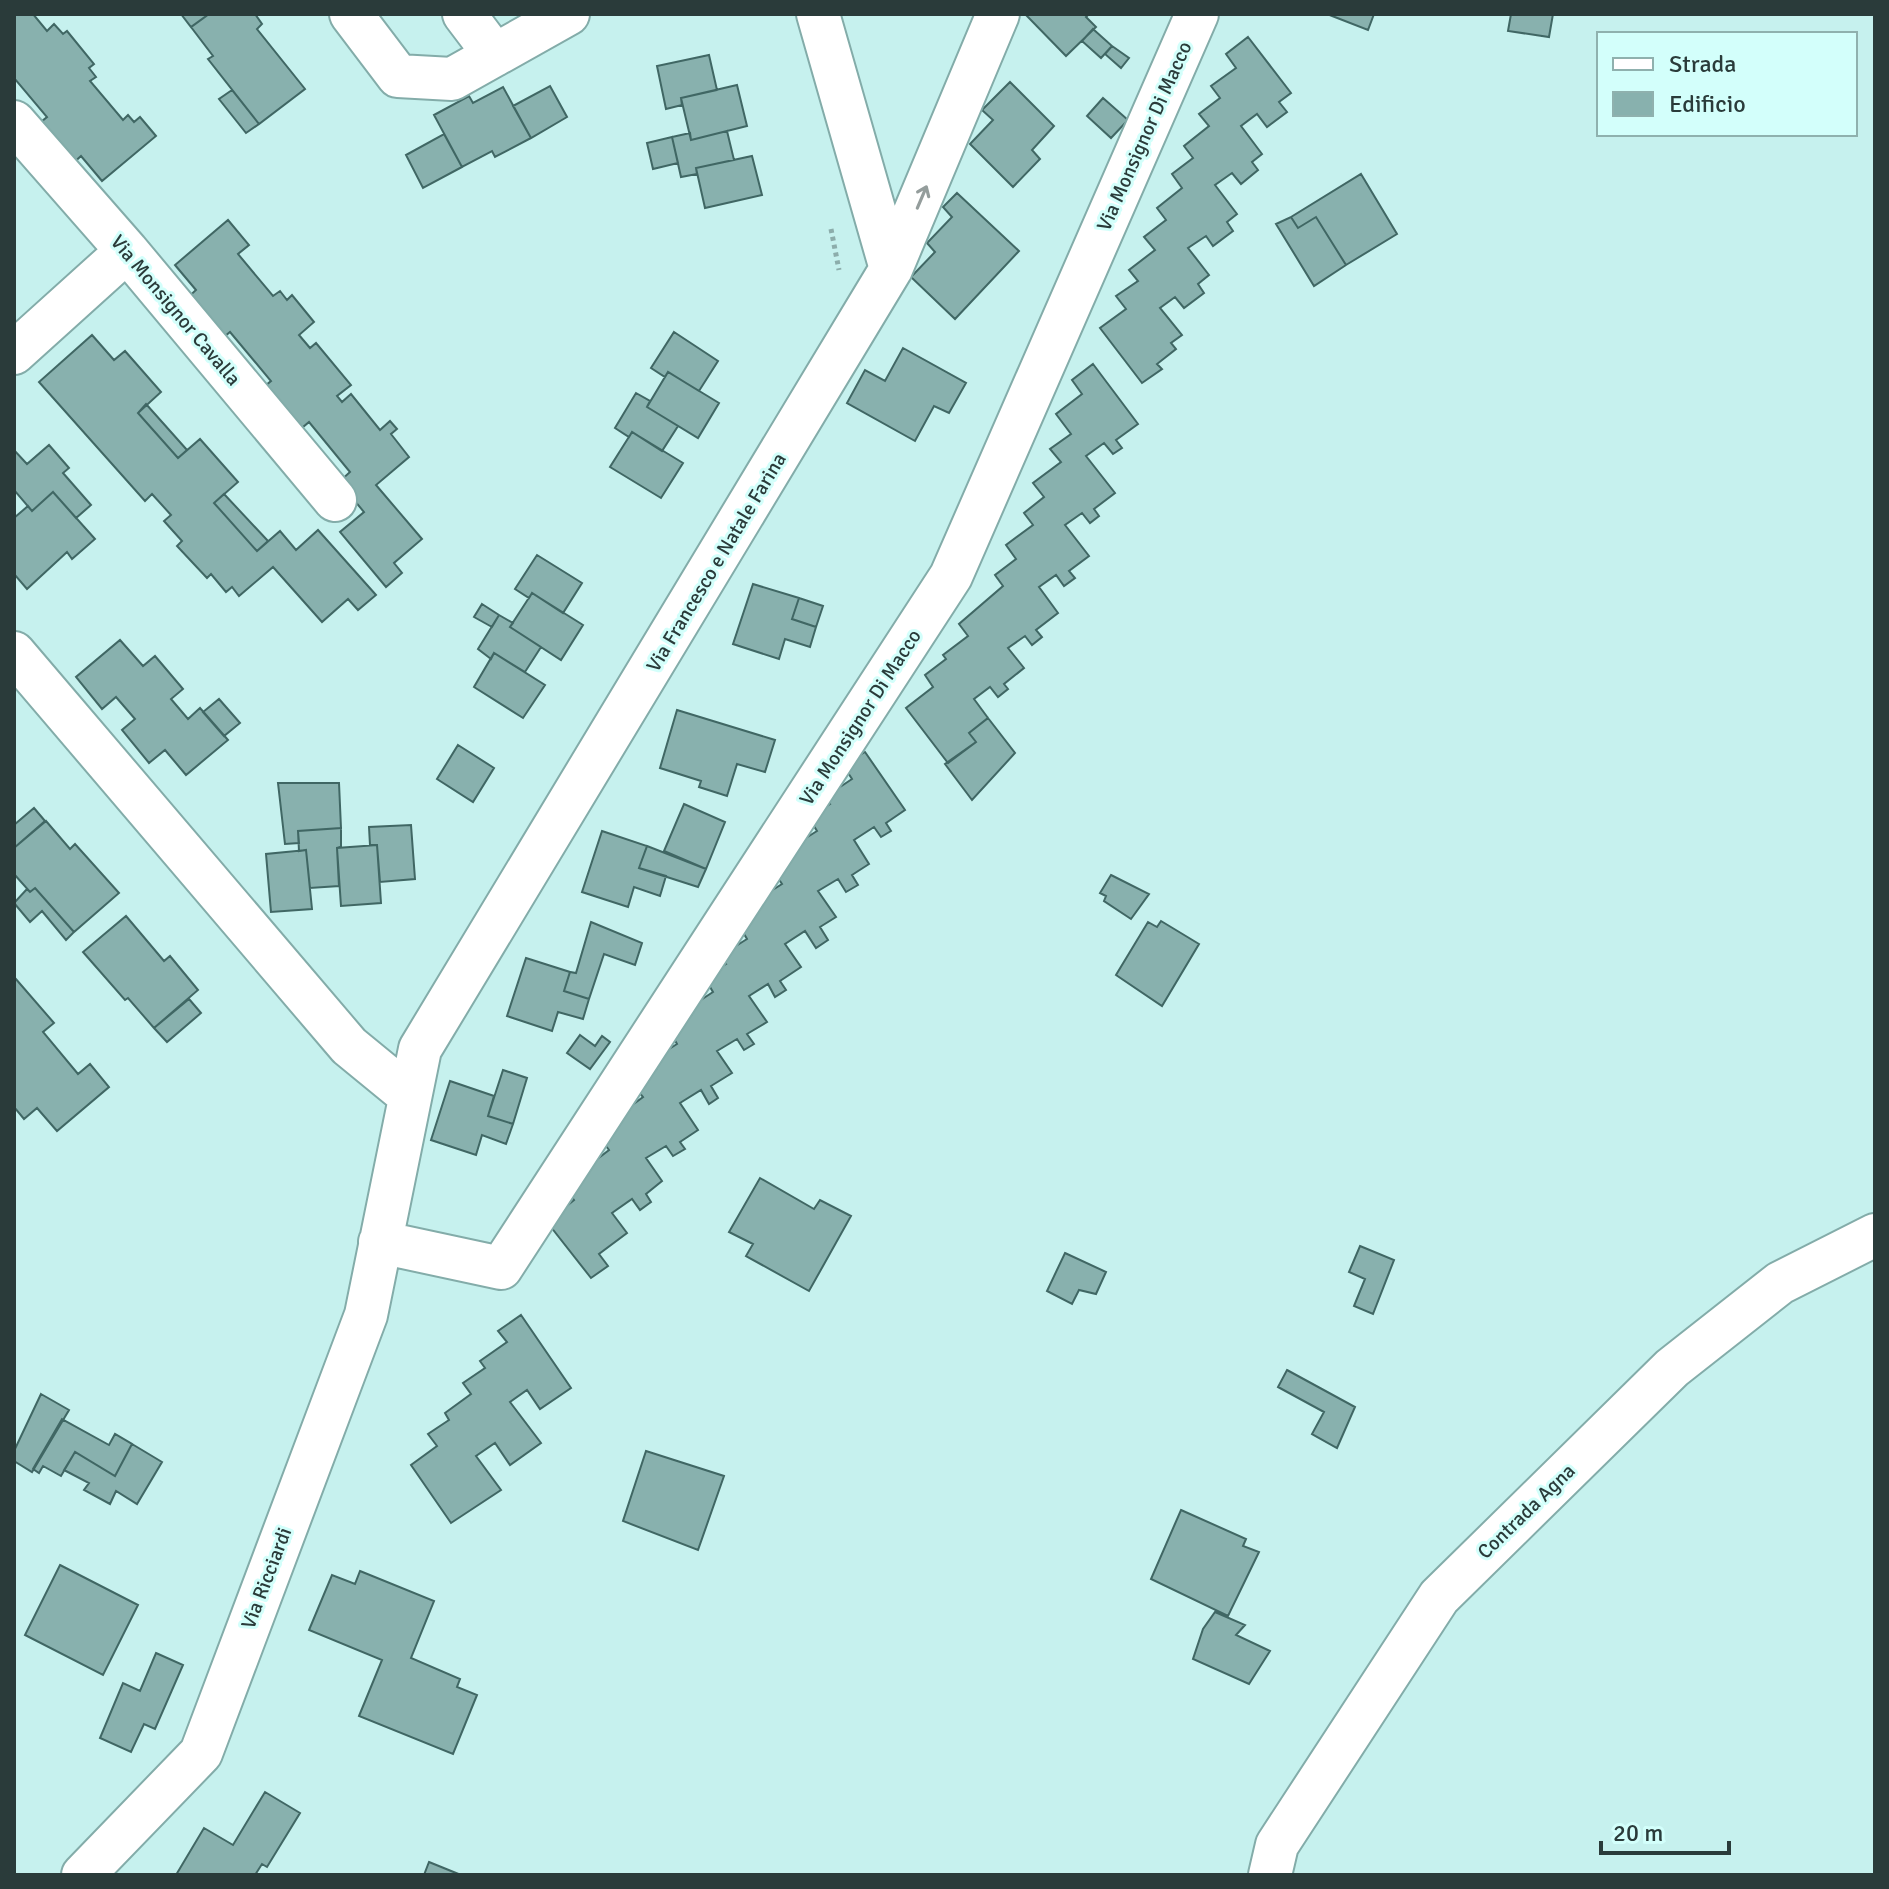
<svg xmlns="http://www.w3.org/2000/svg" width="1889" height="1889" viewBox="0 0 1889 1889" font-family="Signika,sans-serif">
	<rect width="100%" height="100%" fill="#c6f1ee"/>
	<!-- building -->
	<path fill="#88b1ae" stroke="#406764" stroke-width="2" d="M14 14H33L47 31 54 24 63 34 67 31 94 64 89 68 96 77 90 81 123 120 128 115 134 122 140 117 156 136 102 181 81 156 70 166 36 126 47 117 14 78Z
		M181 14H209L191 27Z
		M209 14H255L262 24 257 29 305 89 259 124 208 59 213 56 191 27Z
		M1025 14H1089L1086 17 1096 27 1066 56Z
		M1327 14H1374L1368 30Z
		M1511 14H1553L1549 37 1508 31Z
		M1093 29 1112 46 1101 58 1082 41Z
		M1248 37 1291 93 1279 102 1287 112 1267 127 1257 114 1241 126 1262 154 1252 162 1258 170 1241 184 1232 173 1215 185 1237 214 1227 222 1233 231 1213 246 1206 236 1188 248 1209 275 1198 284 1204 293 1184 308 1175 297 1160 308 1182 335 1171 343 1176 349 1157 364 1162 369 1142 383 1100 328 1126 309 1116 296 1138 281 1129 270 1155 250 1144 237 1166 220 1157 208 1182 188 1172 174 1193 158 1184 146 1209 126 1199 114 1220 98 1211 86 1236 68 1226 54Z
		M1112 46 1129 58 1121 68 1105 54Z
		M709 55 717 90 681 98 682 105 666 109 657 66Z
		M1010 82 1054 126 1032 150 1040 159 1013 187 970 144 993 120 982 110Z
		M737 85 747 126 691 140 681 98Z
		M550 86 567 117 531 138 513 106Z
		M503 87 531 138 495 157 492 151 462 167 434 115 469 96 473 103Z
		M232 90 259 124 246 133 219 99Z
		M1103 98 1128 120 1111 138 1087 116Z
		M727 131 734 160 696 168 697 174 681 177 672 137 690 133 691 140Z
		M444 134 462 167 423 188 406 155Z
		M672 137 678 163 653 169 647 143Z
		M752 156 762 195 705 208 696 168Z
		M1361 174 1397 234 1346 265 1316 217 1298 228 1291 217Z
		M957 193 1019 251 955 319 911 277 935 252 927 243 952 217 943 207Z
		M1291 217 1298 228 1316 217 1346 265 1314 286 1276 224Z
		M228 220 249 245 238 254 273 296 280 291 287 300 292 295 314 322 299 335 310 348 316 343 351 385 337 396 342 402 351 394 380 430 390 421 397 429 391 434 409 457 376 485 422 539 394 563 402 573 386 587 340 532 364 512 339 482 350 472 309 422 296 433 260 390 271 381 230 332 218 342 184 301 196 290 175 265Z
		M674 332 718 361 699 391 668 372 665 377 651 368Z
		M92 335 114 360 125 351 161 392 138 413 178 458 200 439 238 482 214 503 257 551 280 531 296 550 318 530 376 595 358 610 348 599 322 622 273 567 239 596 232 587 226 592 211 574 207 578 177 546 182 541 164 521 171 515 152 494 145 501 39 382Z
		M903 348 966 383 949 413 934 406 915 441 847 403 865 370 885 381Z
		M1093 364 1138 424 1116 440 1122 448 1113 454 1104 443 1086 456 1115 493 1094 509 1099 516 1090 523 1082 513 1065 525 1089 556 1069 571 1075 578 1064 586 1056 575 1039 587 1058 613 1036 630 1042 637 1032 645 1025 636 1008 648 1024 668 1004 684 1008 689 998 697 990 687 974 699 988 718 969 733 976 742 948 763 906 708 933 687 925 675 946 659 943 655 968 636 959 624 1003 586 995 575 1016 559 1006 545 1033 525 1024 513 1044 497 1033 483 1061 462 1050 449 1071 434 1056 414 1082 394 1072 380Z
		M668 372 719 403 698 438 647 407Z
		M636 393 650 401 647 407 678 426 662 451 632 432 629 437 615 428Z
		M146 404 187 450 178 458 138 413Z
		M632 432 683 463 661 498 610 467Z
		M49 445 69 468 63 473 91 505 76 518 53 492 32 511 14 490V450L27 464Z
		M53 492 95 539 72 559 67 552 27 589 14 574V518L28 506 32 511Z
		M224 494 268 541 257 551 214 503Z
		M537 555 582 583 563 613 532 593 529 598 515 589Z
		M753 584 799 598 792 619 816 627 810 647 785 639 779 659 733 644Z
		M532 593 583 625 561 660 510 627Z
		M799 598 823 606 816 627 792 619Z
		M482 604 499 615 492 627 474 617Z
		M499 615 513 623 510 627 541 647 525 672 494 653 491 659 478 649Z
		M120 640 143 666 155 656 183 689 171 699 188 719 200 708 228 740 186 775 165 750 149 763 122 730 135 719 116 697 102 709 76 677Z
		M494 653 545 685 523 718 474 687Z
		M219 699 240 723 224 736 203 712Z
		M677 710 775 740 765 772 737 764 727 796 699 787 701 781 660 768Z
		M988 718 1015 753 972 800 945 764 976 742 969 733Z
		M458 745 494 768 473 802 437 779Z
		M865 752 905 810 886 823 891 831 881 837 874 827 854 840 869 864 852 875 858 885 846 892 838 879 818 891 836 917 820 927 828 940 816 948 805 931 785 944 801 967 780 981 786 990 775 997 768 984 749 996 767 1022 747 1034 754 1044 744 1050 737 1039 717 1051 732 1073 711 1086 718 1098 709 1104 701 1090 680 1103 698 1130 680 1142 685 1149 673 1156 666 1146 646 1158 662 1181 646 1194 651 1202 640 1210 632 1199 612 1213 627 1233 599 1254 608 1266 591 1278 547 1222 574 1200 566 1189 583 1170 609 1150 600 1138 616 1117 643 1097 634 1086 656 1069 650 1061 677 1044 669 1030 691 1015 687 1009 713 992 704 977 726 964 720 956 747 939 737 922 755 901 782 884 772 869 790 848 817 831 809 818 830 804 825 797 852 779 843 765Z
		M278 783H339L341 828 298 831 299 843 285 844Z
		M684 804 725 822 706 869 664 851Z
		M34 808 45 821 14 848V825Z
		M46 821 70 849 75 844 119 893 74 932 35 888 30 892 14 874V848Z
		M411 825 415 879 380 882 377 845H370L369 827Z
		M341 828V847L337 848 339 886 310 888 306 850 299 851 298 831Z
		M602 831 647 846 639 868 666 876 660 896 634 887 628 907 582 892Z
		M377 845 381 903 341 906 337 848Z
		M647 846 706 869 698 887 639 868Z
		M306 850 312 909 271 912 266 854Z
		M1111 875 1149 894 1131 919 1104 901 1106 896 1100 893Z
		M35 888 74 932 66 940 42 911 30 922 14 903 27 889 30 892Z
		M126 916 164 961 170 956 198 990 154 1028 128 998 125 1000 83 952Z
		M1161 921 1199 944 1162 1006 1116 975 1148 922 1157 927Z
		M591 922 642 943 635 965 604 954 589 999 564 991 570 972 576 973Z
		M526 958 570 972 564 991 589 999 583 1019 558 1012 552 1031 507 1016Z
		M15 978 54 1023 43 1032 78 1074 90 1064 109 1087 57 1131 37 1108 24 1119 14 1107Z
		M189 999 201 1013 167 1042 154 1028Z
		M580 1035 595 1046 602 1036 610 1042 590 1069 567 1053Z
		M503 1070 527 1078 513 1124 488 1116Z
		M450 1081 494 1096 488 1116 513 1124 506 1144 482 1135 476 1155 431 1140Z
		M760 1178 814 1209 820 1200 851 1216 809 1291 746 1256 753 1244 729 1232Z
		M1360 1246 1394 1260 1373 1314 1354 1306 1365 1279 1349 1272Z
		M1065 1253 1106 1272 1096 1294 1079 1290 1072 1304 1047 1291Z
		M521 1315 571 1388 540 1409 527 1390 510 1402 541 1443 510 1465 495 1443 476 1456 501 1490 451 1523 411 1465 437 1446 428 1434 449 1420 445 1413 471 1394 463 1383 485 1368 480 1361 507 1342 498 1331Z
		M1287 1370 1355 1407 1337 1448 1312 1434 1324 1412 1278 1387Z
		M41 1394 69 1410 32 1472 14 1461V1451Z
		M62 1419 109 1445 115 1434 132 1444 115 1476 75 1452 61 1476 43 1466 39 1473 33 1469Z
		M132 1444 162 1462 137 1504 116 1491 110 1504 84 1490 89 1483 64 1470 75 1452 115 1476Z
		M646 1451 724 1476 698 1550 623 1521Z
		M1181 1510 1246 1539 1243 1546 1259 1552 1228 1616 1151 1579Z
		M60 1565 138 1605 103 1675 25 1635Z
		M360 1571 434 1601 411 1658 460 1679 457 1687 477 1695 453 1754 359 1716 382 1660 309 1630 332 1575 355 1584Z
		M1215 1612 1245 1625 1236 1635 1270 1651 1249 1684 1193 1659 1203 1629Z
		M156 1653 183 1665 155 1729 144 1724 131 1752 100 1738 123 1683 140 1691Z
		M265 1792 300 1813 267 1867 262 1864 255 1875H176L204 1828 233 1845Z
		M429 1862 461 1875H424Z"/>
	<g fill="none" stroke-linecap="round" stroke-linejoin="round">
		<!-- minor casing -->
		<g stroke="#83aca9" stroke-width="46">
			<path id="minor" d="M351 14 398 76 452 79 568 14
				M464 14 495 55
				M818 14 891 269
				M14 122 127 251 335 500
				M14 353 127 251
				M14 653 349 1046 410 1096
				M380 1242 501 1268 951 576 1197 14
				M83 1875 201 1753 366 1315 420 1049 891 269 998 14
				M1270 1875 1277 1845 1439 1597 1672 1368 1780 1283 1875 1235"/>
		</g>
		<!-- path -->
		<path stroke="#8cadab" stroke-width="5" stroke-dasharray="4 4" stroke-linecap="butt" d="M831 229 839 270"/>
		<!-- minor -->
		<use href="#minor" stroke="#fff" stroke-width="42"/>
	</g>
	<!-- one-way arrows -->
	<defs><path id="oneway-shaft" d="M-6 0H5M1.5-3L5.5 0L1.5 3" fill="none" stroke-width="1.6" stroke-linecap="round" stroke-linejoin="round" transform="scale(2)"/></defs>
	<use stroke="#949d9c" href="#oneway-shaft" transform="translate(922 197) rotate(-67)"/>
	<g text-anchor="middle" stroke-width="6" stroke-linejoin="round" paint-order="stroke">
		<!-- street labels -->
		<g font-size="20" fill="#2a3b3a" stroke="#d3fffb">
			<text transform="translate(1144 136) rotate(-66)" y="7">Via Monsignor Di Macco</text>
			<text transform="translate(176 310) rotate(50)" y="7">Via Monsignor Cavalla</text>
			<text transform="translate(716 562) rotate(-59)" y="7">Via Francesco e Natale Farina</text>
			<text transform="translate(860 717) rotate(-57)" y="7">Via Monsignor Di Macco</text>
			<text transform="translate(1526 1511) rotate(-44)" y="7">Contrada Agna</text>
			<text transform="translate(266 1578) rotate(-69)" y="7">Via Ricciardi</text>
		</g>
	</g>
	<!-- border -->
	<rect width="1889" height="1889" fill="none" stroke="#2a3b3a" stroke-width="32"/>
	<!-- legend -->
	<rect x="1597" y="32" width="260" height="104" fill="#d3fffb" stroke="#8fb1ae" stroke-width="2"/>
	<rect x="1613" y="58" width="40" height="12" fill="#ffffff" stroke="#8fb1ae" stroke-width="2"/>
	<text x="1669" y="72" font-size="24" fill="#2a3b3a">Strada</text>
	<rect x="1613" y="92" width="40" height="24" fill="#88b1ae" stroke="#8fb1ae" stroke-width="2"/>
	<text x="1669" y="112" font-size="24" fill="#2a3b3a">Edificio</text>
	<!-- scale -->
	<path d="M1601 1841v12h128v-12" fill="none" stroke="#2a3b3a" stroke-width="4"/>
	<text x="1613" y="1841" font-size="24" fill="#2a3b3a" stroke="#d3fffb" stroke-width="6" paint-order="stroke">20 m</text>
</svg>
